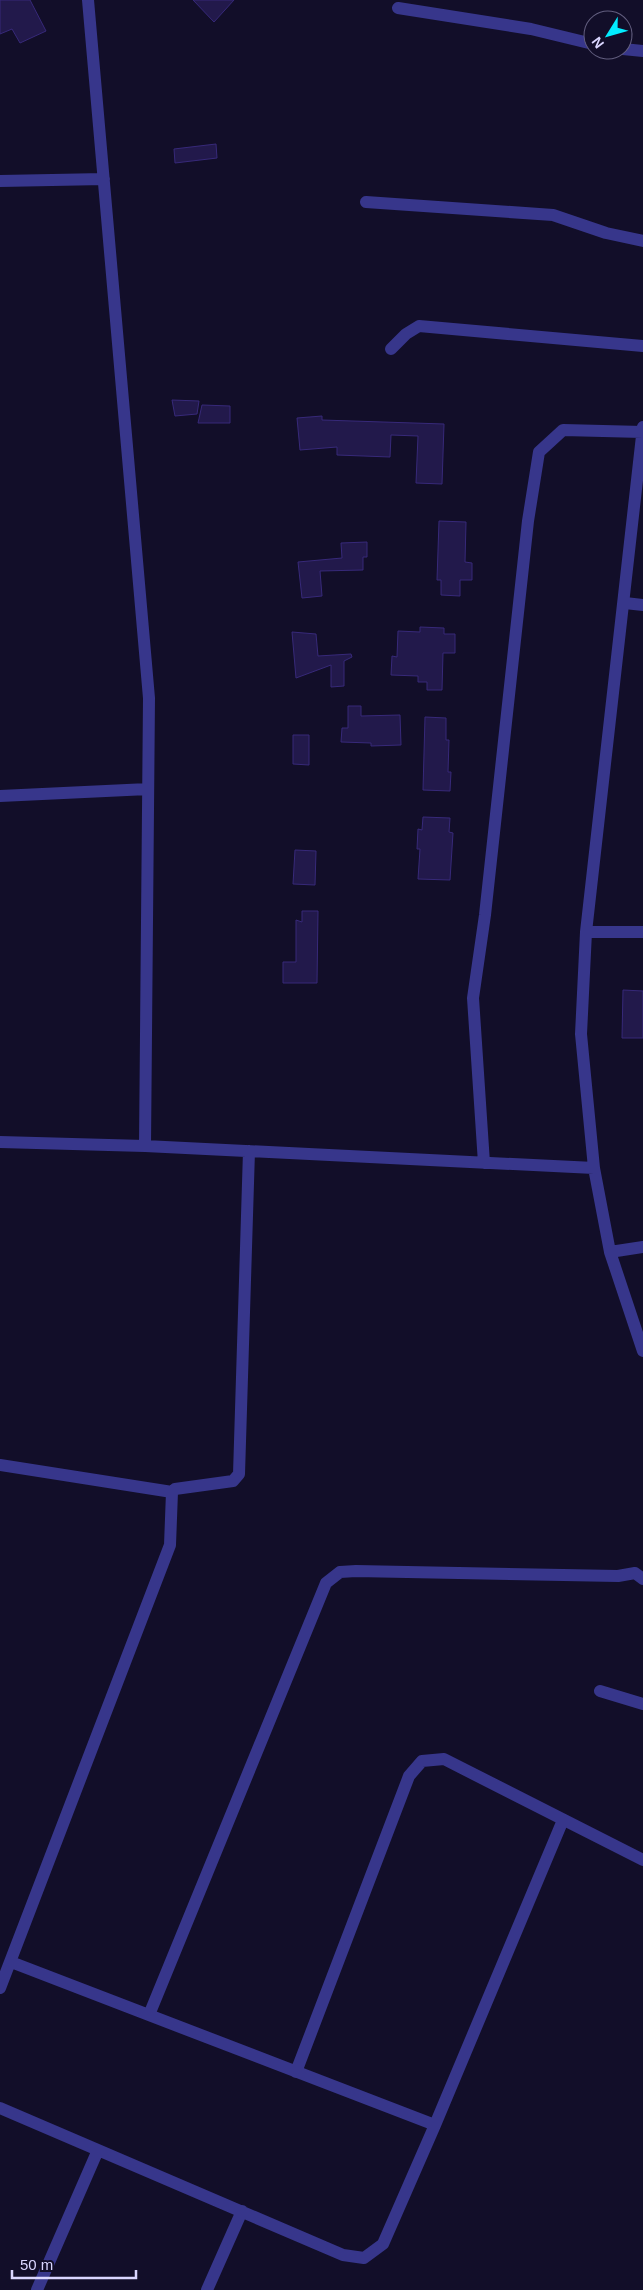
<svg xmlns="http://www.w3.org/2000/svg" width="643" height="2290" viewBox="0 0 643 2290" font-family="Arial,sans-serif">
	<rect width="100%" height="100%" fill="#120e29"/>
	<!-- building -->
	<path fill="#22194b" stroke="#372979" d="M0 0H30L46 31 20 43 12 29 0 34Z
		M193 0H234L214 22Z
		M216 144 217 158 175 163 174 149Z
		M172 400 199 401 197 414 175 416Z
		M202 405 230 406V423H198Z
		M322 416V420L444 424 442 484 416 483 418 436 391 435 390 457 337 455V447L300 450 297 418Z
		M439 521 466 522 465 562 472 563V580H460V596L441 595V580H437Z
		M367 542V557H363V570L320 571 322 596 302 598 298 562 342 558 341 543Z
		M420 627 444 628V634H455V653H443L442 690H427V682H418V676L391 675 392 656 397 657 398 631 420 632Z
		M292 632 316 634 318 656 351 654 352 657 344 661V686L331 687V665L296 678Z
		M348 706H361V716L400 715 401 745 371 746V743L341 742 342 728H348Z
		M425 717 446 718V740H449L448 772H451L450 791 423 790Z
		M293 735H309V765L293 764Z
		M423 817 450 818 449 832 453 833 450 880 418 879 420 849H417L418 829 422 830Z
		M295 850 316 851 315 885 293 884Z
		M302 911H318L317 983H283V962H296V920L302 922Z
		M623 990 643 991V1038H622Z"/>
	<g fill="none" stroke-linecap="round" stroke-linejoin="round">
		<!-- minor -->
		<path stroke="#37368b" stroke-width="12" d="M88 0 149 698 145 1146
			M398 8 531 29 593 44
			M623 49 643 51
			M0 181 104 179
			M366 202 553 215 606 233 643 241
			M391 349 406 334 419 326 643 346
			M643 427 586 932 581 1034 594 1168 610 1252 643 1351
			M625 603 643 605
			M0 796 148 789
			M586 932H643
			M0 1142 145 1146 594 1168
			M484 1163 473 998 485 915 528 521 539 452 563 430 643 432
			M610 1252 643 1247
			M0 1465 172 1492
			M600 1691 643 1704
			M11 1962 435 2125
			M0 1988 170 1545 172 1492 175 1489 233 1481 239 1474 249 1151
			M149 2015 326 1583 340 1572 356 1571 618 1576 635 1573 643 1579
			M296 2072 409 1776 422 1761 444 1759 643 1860
			M0 2108 343 2255 364 2258 383 2244 435 2125 563 1820
			M37 2290 98 2150
			M207 2290 242 2211"/>
	</g>
	<!-- north arrow -->
	<g transform="translate(608 35) rotate(233)"><circle r="24" fill="#120e29" stroke="#625e7f"/>
	<path d="M0-4L9 19L0 12L-9 19Z" fill="#02ecff"/>
	<text y="-8" font-size="14" font-weight="bold" text-anchor="middle" fill="#dad6ff">N</text>
	</g>
	<!-- scale -->
	<path d="M12 2270v8h124v-8" fill="none" stroke="#dad6ff" stroke-width="2.5"/>
	<text x="20" y="2270" font-size="15" fill="#dad6ff" stroke="#120e29" stroke-width="4" paint-order="stroke">50 m</text>
</svg>
